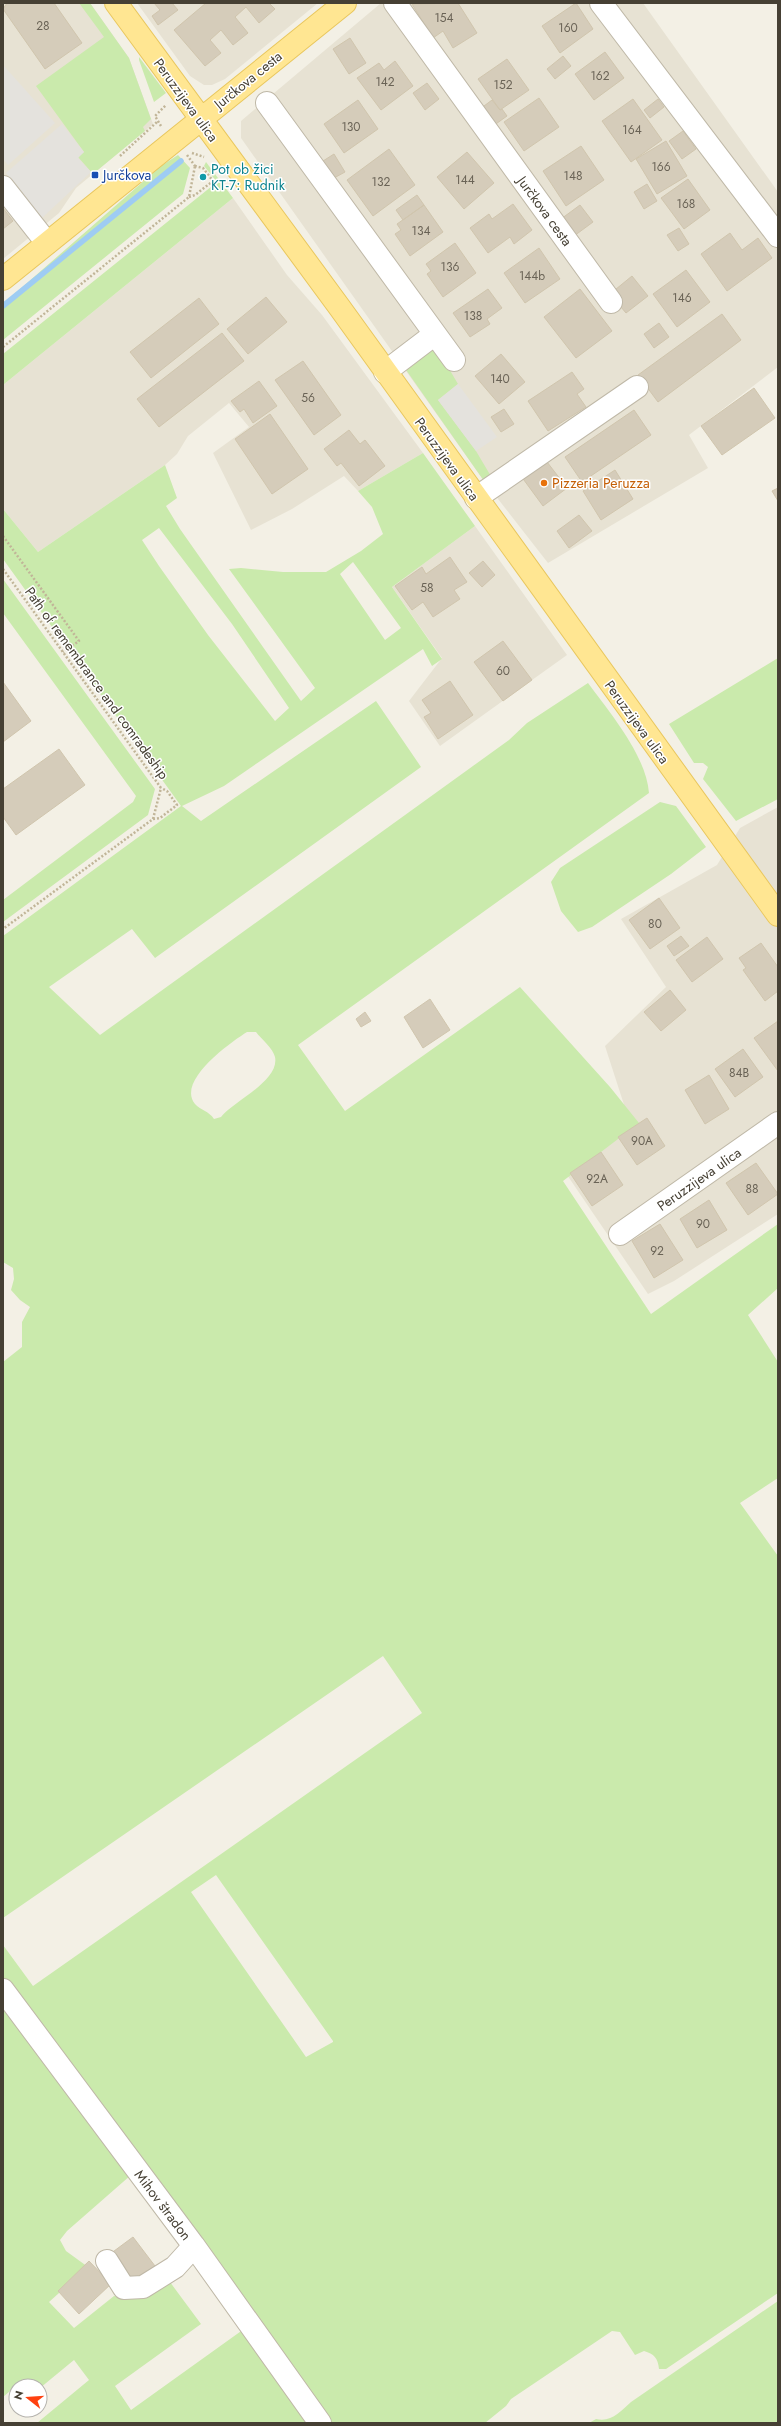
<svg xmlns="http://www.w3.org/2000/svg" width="781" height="2426" viewBox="0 0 781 2426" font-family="Jost,sans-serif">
	<rect width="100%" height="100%" fill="#f3f0e5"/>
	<!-- residential -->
	<path fill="#e7e2d3" d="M3 3H90L129 58 153 124 76 188 59 213 3 259Z
		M137 3H318L225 79 212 85H204L190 76Z
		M381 3H643L778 192V367L689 435 708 468 548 563 484 481 241 138V121Z
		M233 198 287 275 322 315 423 453 358 491 344 476 292 509 251 530 213 453 249 427 229 403 188 436 177 454 165 465 38 552 3 509V385Z
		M475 526 567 655 440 746 409 701 442 658 392 587Z
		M778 807V1214L674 1281 648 1294 563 1169 628 1117 605 1046 666 987 621 919 717 865 740 828Z"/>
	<!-- green -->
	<path fill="#caeaac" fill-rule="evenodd" d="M79 3H90L129 58 151 119 143 127 145 131 93 174 78 157 84 152 36 86 104 37Z
		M139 57 166 93 154 102 139 60Z
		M178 155 190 168 183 194 3 340V304L161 166Z
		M206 162 233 198 3 385V354L217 182 204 166Z
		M435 345 458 384 438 400 476 451 492 478 484 481 404 367Z
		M423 453 475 526 392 587 442 659 432 666 423 649 224 786 182 806 201 821 376 701 421 767 155 958 132 929 49 987 100 1035 509 740 527 723 588 683C610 713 646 755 649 793L298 1045 345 1111 520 987 610 1087 639 1123 563 1181 651 1314 778 1224V1288L748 1315 778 1362V1478L740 1503 778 1556V2293L666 2369H659C658 2358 654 2354 644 2351L635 2355 620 2332 612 2331 511 2399 506 2406 485 2423H328L3 1977V1945L33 1986 422 1713 383 1656 3 1918V1362L22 1347V1322L30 1307 20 1300 11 1290 14 1279 13 1268 3 1262V936L181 806 3 559V509L38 552 165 465 177 498 166 506 180 529 301 701 315 688 229 569 241 568 283 572H326L361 551 383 534 372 507 358 491ZM159 528 232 624 289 708 275 721 208 635 159 566 142 540ZM353 562 401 628 385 640 340 574ZM247 1032H256C261 1039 273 1048 275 1057 280 1081 232 1102 221 1117L214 1119C209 1111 200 1110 195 1104 176 1081 231 1042 247 1032ZM216 1875 333 2041V2042L306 2057 191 1892Z
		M3 579 155 789 148 815 3 922V900L133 802 136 796 3 613Z
		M778 658V799L736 821 703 779 708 767 703 763H694L669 724Z
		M660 802 676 806 706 847 671 874 592 927 578 932 561 911 551 882 560 868Z
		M3 2002 131 2175 67 2231 60 2240 66 2251 88 2267 49 2302 74 2328 114 2296C140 2302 147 2293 167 2278L201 2324 115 2386 131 2410 244 2329 313 2423H37L89 2380 74 2360 40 2388V2386H16L3 2397Z
		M778 2301V2423H589L596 2419C611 2423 621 2411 631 2402Z"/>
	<!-- parking -->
	<path fill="#e4e2dd" d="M3 65 55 123 8 165 3 159Z
		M62 124 84 152 78 158 91 172 42 218 6 173Z
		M458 384 497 437 476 451 438 400Z"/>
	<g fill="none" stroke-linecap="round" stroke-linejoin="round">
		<!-- stream -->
		<path stroke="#9eccf3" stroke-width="5.5" d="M3 306 181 161"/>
	</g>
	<!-- building -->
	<path fill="#d5ccba" stroke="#d0c5ad" d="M7 3H54L82 43 45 69 3 9Z
		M154 3H172L178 10 158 25 152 16 160 10Z
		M206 3H269L275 9 259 23 246 7 235 17 248 33 233 45 221 30 210 40 221 53 205 66 174 30Z
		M458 3 477 33 453 48 443 31 433 38 412 4Z
		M576 3 593 29 560 53 542 26Z
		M350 38 366 63 349 74 333 49Z
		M605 52 624 78 594 100 575 74Z
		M563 56 571 66 555 79 547 69Z
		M507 59 529 90 500 110 478 79Z
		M395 61 413 86 381 110 357 78 379 63 384 70Z
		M427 83 439 99 425 110 413 93Z
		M539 98 559 127 524 151 504 122Z
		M633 99 662 140 631 162 602 121Z
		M658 99 664 107 650 118 644 110Z
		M358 100 378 129 344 153 324 124Z
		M492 100 500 110 502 109 507 116 493 126 480 109Z
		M683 131 696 149 682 159 669 141Z
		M666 141 687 176 657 194 636 159Z
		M581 146 604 180 566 206 543 171Z
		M389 149 415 185 373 216 347 180Z
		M467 152 494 183 464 209 437 177Z
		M334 154 345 172 334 178 323 161Z
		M688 179 710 210 684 229 661 198Z
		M647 184 657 201 644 209 634 192Z
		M417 195 424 205 403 220 396 210Z
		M513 204 532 230 514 244 510 237 488 253 470 228 489 214 492 219Z
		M424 205 443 232 410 256 395 234 401 230 397 224Z
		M580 205 593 222 574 236 561 219Z
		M3 208 13 221 3 229Z
		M679 228 689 244 678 251 667 235Z
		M730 233 742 250 758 238 772 258 727 291 701 254Z
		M455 243 476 273 443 297 427 274 431 271 426 264Z
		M539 248 560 279 525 303 504 273Z
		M686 270 710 302 677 327 653 294Z
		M632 276 648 296 626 313 610 294Z
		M488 289 502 308 487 319 490 324 470 337 453 313Z
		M580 289 612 331 576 358 544 317Z
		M266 297 287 322 248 354 227 329Z
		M199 298 219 324 151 378 130 352Z
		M722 314 741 340 658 402 638 375Z
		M659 323 669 337 654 348 644 334Z
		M222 333 244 361 159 427 137 399Z
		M501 354 525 382 499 404 475 376Z
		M303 361 341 415 314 435 275 380Z
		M572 372 584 389 577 394 586 407 548 431 528 401Z
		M259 381 277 406 253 423 244 409 240 412 231 401Z
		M754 388 775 418 722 455 701 426Z
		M504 409 514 424 501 432 491 417Z
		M634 410 651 435 582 482 565 457Z
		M270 414 308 469 272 494 235 439Z
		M349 430 360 444 365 440 385 466 359 486 341 463 337 466 324 449Z
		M544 458 567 488 543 506 521 476Z
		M615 470 633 499 601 520 583 491Z
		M778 488V501L772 491Z
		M579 515 592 531 569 548 557 531Z
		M450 557 467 582 454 590 460 599 433 617 423 602 412 610 395 586 422 567 426 574Z
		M483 561 495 575 482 587 469 573Z
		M503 641 532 680 503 701 474 662Z
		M450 681 473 715 438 739 424 717 431 713 422 700Z
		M3 682 31 721 3 742Z
		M59 749 85 785 16 835 3 817V789Z
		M659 898 680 928 650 949 629 920Z
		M681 936 689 946 674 956 667 946Z
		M707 937 723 959 692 982 676 960Z
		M761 943 778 967V991L765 1001 743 970 746 968 739 958Z
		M670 990 686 1010 661 1031 644 1012Z
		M430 999 450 1030 423 1048 404 1017Z
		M365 1012 371 1021 361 1027 356 1019Z
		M778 1021V1071L754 1038Z
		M743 1049 763 1077 735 1097 715 1069Z
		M709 1075 729 1109 705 1124 685 1090Z
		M647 1118 665 1146 637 1165 618 1137Z
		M601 1152 623 1185 592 1206 570 1173Z
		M756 1163 778 1194 748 1215 726 1183Z
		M709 1200 727 1230 697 1248 680 1219Z
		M660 1224 683 1260 654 1278 632 1241Z
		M133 2237 155 2266 132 2283 110 2254Z
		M89 2261 111 2284 79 2314 58 2291Z"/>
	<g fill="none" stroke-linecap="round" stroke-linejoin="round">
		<!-- minor casing -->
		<g stroke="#bfb8a7" stroke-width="24">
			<path id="minor" d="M395 3 611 302
				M601 3 778 236
				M267 103 454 360
				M3 187 47 243
				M385 372 435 334
				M476 498 637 387
				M620 1234 778 1123
				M3 1990 194 2246 320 2423
				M107 2261 124 2288 143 2287 175 2267 194 2246"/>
		</g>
		<!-- major casing -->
		<g stroke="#e9c75e" stroke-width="24">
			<path id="major" d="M116 3 340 308 778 915
				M3 279 345 3"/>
		</g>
		<!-- path -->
		<path stroke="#c1b598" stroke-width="2.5" stroke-dasharray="2 2" stroke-linecap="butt" d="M161 126 155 116 166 105
			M192 153 204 157
			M187 155 195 166
			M120 156 158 121
			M189 197 195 195 213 181 203 168 195 166
			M3 347 189 197 195 166
			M3 536 79 641 63 652
			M3 569 161 788 153 819 3 929
			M153 819 160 818 177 805 167 791 161 788"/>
		<!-- minor -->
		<use href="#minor" stroke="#fff" stroke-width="22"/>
		<!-- major -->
		<use href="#major" stroke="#ffe692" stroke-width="22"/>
	</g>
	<!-- markers -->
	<rect fill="#1a4fb4" stroke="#fff" stroke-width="1.5" x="91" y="171" width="8" height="8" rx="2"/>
	<circle fill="#0f9aa8" stroke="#fff" stroke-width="1.5" cx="203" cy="177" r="4"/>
	<circle fill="#e8710a" stroke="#fff" stroke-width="1.5" cx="544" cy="483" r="4"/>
	<g text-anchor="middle" stroke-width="3" stroke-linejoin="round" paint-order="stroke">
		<!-- number labels -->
		<g font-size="12" fill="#6a6356">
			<text x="444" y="22">154</text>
			<text x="43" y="30">28</text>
			<text x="568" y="32">160</text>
			<text x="600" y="80">162</text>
			<text x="385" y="86">142</text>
			<text x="503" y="89">152</text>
			<text x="351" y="131">130</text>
			<text x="632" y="134">164</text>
			<text x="661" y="171">166</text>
			<text x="573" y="180">148</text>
			<text x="465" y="184">144</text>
			<text x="381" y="186">132</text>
			<text x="686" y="208">168</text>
			<text x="421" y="235">134</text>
			<text x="450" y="271">136</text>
			<text x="532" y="280">144b</text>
			<text x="682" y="302">146</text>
			<text x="473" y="320">138</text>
			<text x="500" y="383">140</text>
			<text x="308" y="402">56</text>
			<text x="427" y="592">58</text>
			<text x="503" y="675">60</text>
			<text x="655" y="928">80</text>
			<text x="739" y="1077">84B</text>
			<text x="642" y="1145">90A</text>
			<text x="597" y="1183">92A</text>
			<text x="752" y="1193">88</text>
			<text x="703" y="1228">90</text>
			<text x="657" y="1255">92</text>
		</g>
		<!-- street labels -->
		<g font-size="14" fill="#464034" stroke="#fff">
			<text transform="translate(248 80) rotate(-39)" y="5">Jurčkova cesta</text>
			<text transform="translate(186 100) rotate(54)" y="5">Peruzzijeva ulica</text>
			<text transform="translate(545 211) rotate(54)" y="5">Jurčkova cesta</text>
			<text transform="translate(447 459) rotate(54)" y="5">Peruzzijeva ulica</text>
			<text transform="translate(97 683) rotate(54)" y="5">Path of remembrance and comradeship</text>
			<text transform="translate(637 722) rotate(54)" y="5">Peruzzijeva ulica</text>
			<text transform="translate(699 1179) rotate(-35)" y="5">Peruzzijeva ulica</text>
			<text transform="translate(163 2205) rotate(53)" y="5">Mihov štradon</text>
		</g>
		<!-- culture labels -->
		<g font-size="14" fill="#0d838f" stroke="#fff" text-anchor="start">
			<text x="211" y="174">Pot ob žici<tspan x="211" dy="16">KT-7: Rudnik</tspan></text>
		</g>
		<!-- transit labels -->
		<g font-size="14" fill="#164399" stroke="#fff" text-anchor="start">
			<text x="103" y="180">Jurčkova</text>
		</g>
		<!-- food labels -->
		<g font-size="14" fill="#c56008" stroke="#fff" text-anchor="start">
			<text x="552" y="488">Pizzeria Peruzza</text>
		</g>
	</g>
	<!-- border -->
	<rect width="781" height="2426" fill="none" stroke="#464034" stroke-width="8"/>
	<!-- north arrow -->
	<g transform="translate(28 2398) rotate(287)"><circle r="19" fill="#ffffff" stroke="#b5b3ae"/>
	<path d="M0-3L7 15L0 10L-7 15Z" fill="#ff4110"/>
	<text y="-6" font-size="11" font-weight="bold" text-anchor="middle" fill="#464034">N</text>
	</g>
</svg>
